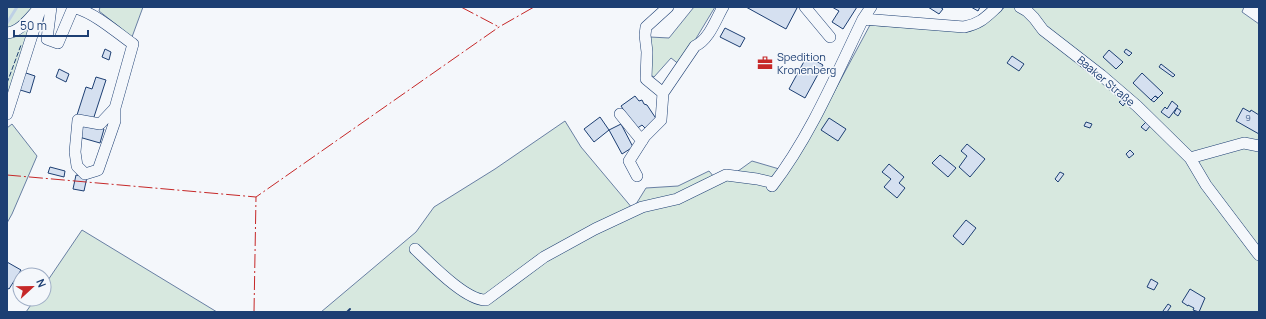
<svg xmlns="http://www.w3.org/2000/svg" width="1266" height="319" viewBox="0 0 1266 319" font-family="Manrope,sans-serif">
	<rect width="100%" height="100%" fill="#f4f7fb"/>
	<!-- green -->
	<path fill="#d7e8df" stroke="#687fa3" d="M7 7H38L7 106Z
		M100 7H143L132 37 99 11Z
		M694 7H715L680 65 671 58 654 77 647 73 650 37 669 38Z
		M1003 7H1244L1242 12 1259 24V312H321L416 232 434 207 495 169 565 121 581 147 633 209 646 188 678 186 709 171 720 184 752 161 786 171 826 107 870 25 967 32 1004 8Z
		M12 124 37 156 12 214 7 223V128Z
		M82 230 217 312H26L35 299H44V286Z"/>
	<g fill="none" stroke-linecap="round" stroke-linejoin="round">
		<!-- stream -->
		<path stroke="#bed0e5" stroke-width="3" d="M7 23 17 7"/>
	</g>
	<!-- building -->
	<path fill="#d5e0f0" stroke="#1d3f73" d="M746 7H795L797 8 786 29Z
		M832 7H857L843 29 832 22 839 11Z
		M928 7H940L943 9 939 14Z
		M971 7H980L978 11Z
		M725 28 745 38 740 47 720 37Z
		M105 49 111 52 109 60 102 57Z
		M1126 49 1132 53 1129 56 1124 52Z
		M1109 50 1123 62 1116 69 1103 57Z
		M807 56 823 65 805 98 789 89Z
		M1012 56 1024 64 1019 71 1007 63Z
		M1161 64 1175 75 1173 77 1159 67Z
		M59 69 69 74 66 82 56 77Z
		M23 72 35 76 30 93 17 89Z
		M1142 73 1163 93 1158 98 1155 96 1151 100 1133 83Z
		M96 77 106 80 93 120 77 115 86 87 92 89Z
		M635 96 639 101 642 100 644 104 647 105 657 120 645 128 642 125 636 129 621 106Z
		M1155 96 1158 98 1154 102 1151 100Z
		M1122 100 1125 103 1123 106 1119 102Z
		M1172 101 1178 106 1169 118 1161 112 1165 107 1167 109Z
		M1177 108 1181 111 1178 116 1174 113Z
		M1243 108 1250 112 1251 110 1259 115V134L1236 121Z
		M600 117 609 130 594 142 584 129Z
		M829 118 846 129 838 141 821 130Z
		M83 122 104 129 100 143 79 137Z
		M1086 122 1092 124 1090 128 1084 126Z
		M1146 122 1150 126 1146 131 1141 127Z
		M621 124 633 147 622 154 609 130Z
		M967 144 985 159 970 177 959 167 967 156 961 151Z
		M1130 150 1134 154 1129 158 1126 154Z
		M940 155 956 168 948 177 932 163Z
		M889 164 904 177 899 183 905 188 897 198 884 187 891 179 882 172Z
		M50 167 65 171 64 177 48 173Z
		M1060 172 1064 174 1058 182 1055 179Z
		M76 175 87 177 84 191 73 189Z
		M966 220 976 228 963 245 953 236Z
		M7 262 21 270 9 289 7 288Z
		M1151 279 1158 283 1154 290 1147 287Z
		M1190 289 1205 298 1199 312 1193 310 1194 308 1188 305V306L1182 302Z
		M1168 304 1171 306 1167 312H1164L1163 311Z"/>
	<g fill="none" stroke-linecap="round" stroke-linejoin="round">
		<!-- minor casing -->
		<g stroke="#1d3f73" stroke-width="12">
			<path id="minor" d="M51 7 47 39 58 43 72 10 76 8C96 14 116 32 133 44L115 108V121L98 170 85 174 77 166 75 152 78 120 100 124 115 108
				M805 7 830 37
				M1020 7 1027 11 1034 18 1043 30 1101 75 1137 106 1190 158 1206 185 1259 255
				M863 19 964 27C980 24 986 17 997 7
				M7 33C21 32 31 16 40 7
				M663 93 646 79 647 52 645 35 646 27 668 7
				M7 114 41 7
				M620 114 642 141
				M1190 158 1244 143 1259 146
				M637 176 629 161 645 136 661 120 663 93 695 46C709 40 716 19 723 7
				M772 186C810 137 836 75 863 19L871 7
				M415 249C430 263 466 301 486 300L544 257 595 229 642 207 677 199 726 175 757 179 774 183"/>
		</g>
		<!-- minor -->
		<use href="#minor" stroke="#f4f7fb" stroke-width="11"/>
		<!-- fence -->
		<path stroke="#1d3f73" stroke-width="1" stroke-dasharray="5 2" stroke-linecap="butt" d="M7 83 21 45"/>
		<!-- wall -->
		<path stroke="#1d3f73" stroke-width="2" d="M347 312 350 309"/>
		<!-- power -->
		<path stroke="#c62828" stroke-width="1" stroke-dasharray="14 3 2 3" stroke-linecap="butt" d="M461 7 499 27
			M7 175 256 197 499 27 534 7
			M254 312 256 197"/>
	</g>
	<!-- icons -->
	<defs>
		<g id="office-bare" transform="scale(1.2)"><path d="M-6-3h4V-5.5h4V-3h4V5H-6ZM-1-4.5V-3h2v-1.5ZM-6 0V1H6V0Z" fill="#c62828" stroke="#f4f7fb" stroke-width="2.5" paint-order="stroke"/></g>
	</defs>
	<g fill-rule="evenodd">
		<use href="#office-bare" x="765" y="63"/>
	</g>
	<g text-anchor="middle" stroke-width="3" stroke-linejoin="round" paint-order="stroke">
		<!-- number labels -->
		<g font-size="9" fill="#4b6792">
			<text x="1248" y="121">9</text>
		</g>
		<!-- poi labels -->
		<g font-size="11" fill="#1d3f73" stroke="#f4f7fb" text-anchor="start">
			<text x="777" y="61">Spedition<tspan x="777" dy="13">Kronenberg</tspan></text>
		</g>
		<!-- street labels -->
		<g font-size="11" fill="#1d3f73" stroke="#f4f7fb">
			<text transform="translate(1106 81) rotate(40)" y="4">Baaker Straße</text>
		</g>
	</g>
	<!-- border -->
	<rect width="1266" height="319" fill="none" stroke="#1d3f73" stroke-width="16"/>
	<!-- north arrow -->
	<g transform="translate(32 287) rotate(68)"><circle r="19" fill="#f4f7fb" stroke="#9eadc5"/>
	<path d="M0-3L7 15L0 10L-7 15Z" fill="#c62828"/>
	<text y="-6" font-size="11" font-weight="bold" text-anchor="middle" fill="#1d3f73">N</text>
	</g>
	<!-- scale -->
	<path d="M14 30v6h74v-6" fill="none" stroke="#1d3f73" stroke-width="2"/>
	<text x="20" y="30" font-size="12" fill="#1d3f73" stroke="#f4f7fb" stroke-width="3" paint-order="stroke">50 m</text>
</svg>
